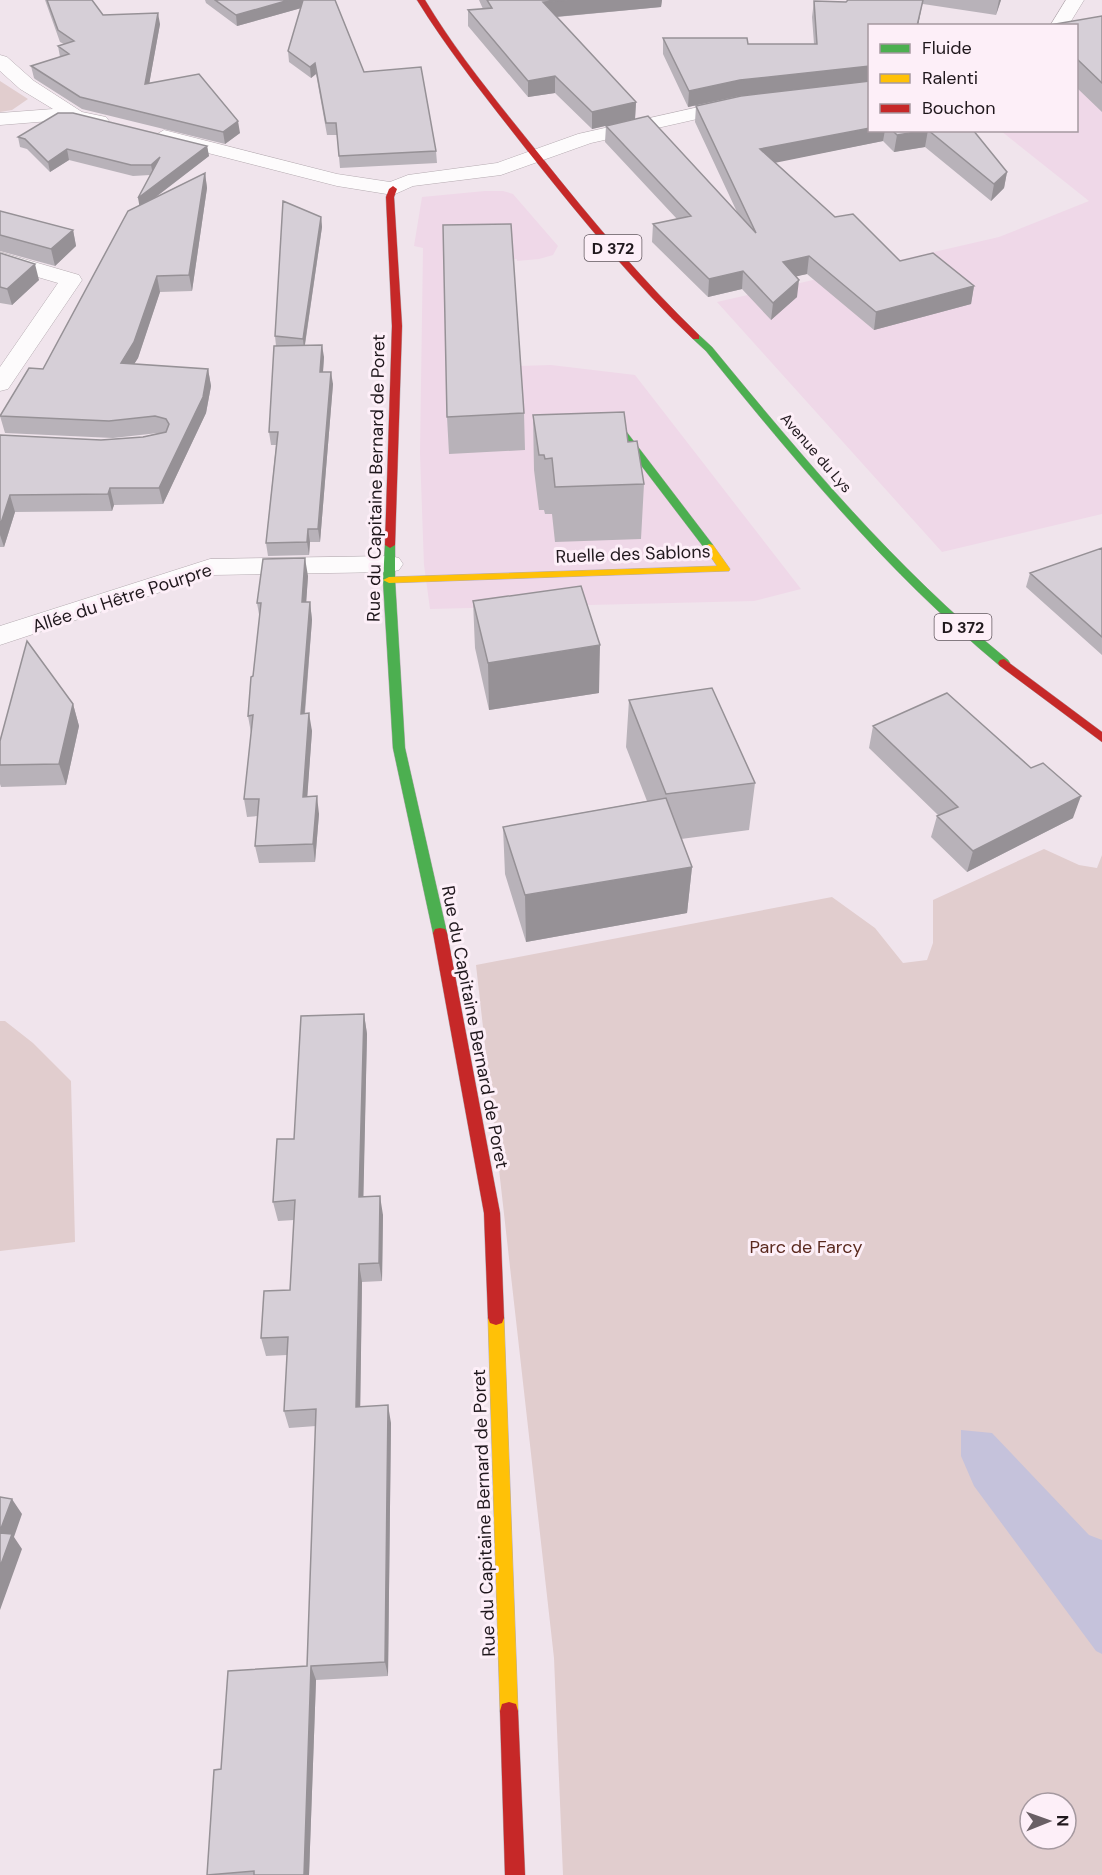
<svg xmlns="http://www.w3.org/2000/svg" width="1102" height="1875" viewBox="0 0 1102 1875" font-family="'DM Sans',sans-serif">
	<rect width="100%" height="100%" fill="#f0e4ec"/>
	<!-- built -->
	<path fill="#efd8e8" d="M1102 68V514L942 552 717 302 999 237 1089 201 1001 131 1076 130 1077 71Z
		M485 191H503L513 194 558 246 553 255 539 259 517 261V259H512L519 366 551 365 635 375 801 589 754 601 430 609 424 565 420 454 423 248 414 246 422 197Z"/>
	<!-- green -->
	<path fill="#e1cdce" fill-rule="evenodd" d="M0 81 28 99 12 110 0 112Z
		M1044 849 1079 865 1097 868 1102 855V1875H563L554 1658 476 965 832 897 875 928 903 963 927 960 933 943V900ZM1030 1803H1066V1839H1030Z
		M0 1021H5L33 1043 71 1081 75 1242 0 1251Z"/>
	<!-- water -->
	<path fill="#c5c2db" d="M961 1430 992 1433 1089 1535 1102 1540V1654L1096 1651 974 1486 961 1456Z"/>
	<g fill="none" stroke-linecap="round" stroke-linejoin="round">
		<!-- street casing -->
		<g stroke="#b5abb1" stroke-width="1">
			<path id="street" d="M1066 0H1084L1068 26H1050Z
				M0 55 7 57 34 81 82 112 106 117 109 121 99 127 50 121 0 125V113L53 109 20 89 0 71Z
				M739 98 746 100 749 104 746 108 591 143 501 175 413 186 393 195 337 186 157 140 154 136 164 130 337 174 390 182 408 175 497 163 578 134Z
				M0 252 79 275 82 280 8 389 0 391V367L58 283 0 266Z
				M390 556 399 558 403 564 399 570 390 572 212 575 0 645V626L210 559Z"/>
		</g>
		<!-- fast casing -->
		<g stroke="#b5abb1" stroke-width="1">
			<path id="fast" d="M693 335H699L712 347C804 459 896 569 1008 660L1010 663 1008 666H1000C888 573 797 463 706 351L693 339Z
				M612 417 616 418 713 545V549H705L608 422 607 420Z
				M390 542 395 545V580L405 748 447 933 445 937H435L433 933 393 748 383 580 385 545Z"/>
		</g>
		<!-- slow casing -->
		<g stroke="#b5abb1" stroke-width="1">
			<path id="slow" d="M709 544 713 545 730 569 729 571 389 583 383 580 389 577 717 566 704 547Z
				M496 1311 502 1313 504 1318 518 1711 516 1718 509 1720 502 1718 500 1711 488 1318 490 1313Z"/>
		</g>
		<!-- jam casing -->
		<g stroke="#b5abb1" stroke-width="1">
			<path id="jam" d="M417 0H425C458 55 499 104 539 154 589 217 641 279 699 335V339H693C633 282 582 219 530 154 491 104 451 55 417 0Z
				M393 186 397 189 394 197 402 326 395 545 390 548 385 545 392 326 386 197 389 189Z
				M1004 659 1102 732V742L1000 666 998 663 1000 660Z
				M440 928 445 929 447 933 500 1213 504 1318 502 1323 496 1325 490 1323 488 1318 484 1213 433 933 435 929Z
				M509 1702 516 1704 518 1711 525 1875H505L500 1711 502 1704Z"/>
		</g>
		<!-- street -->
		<use href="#street" fill="#fdfbfc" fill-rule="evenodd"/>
		<!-- fast -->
		<use href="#fast" fill="#4caf50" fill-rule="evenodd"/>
		<!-- slow -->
		<use href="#slow" fill="#ffc107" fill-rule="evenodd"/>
		<!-- jam -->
		<use href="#jam" fill="#c62828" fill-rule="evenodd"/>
	</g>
	<!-- wall -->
	<path fill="#b8b2b9" d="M45 0H92L103 15 160 24 149 84 240 133 225 144 82 109 35 79 34 78 31 66 60 57 58 46 64 44 60 42Z
		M205 0H335L364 72 436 151 437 163 340 168 337 135H327L316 74 311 78 289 62 288 51 301 8 237 26 206 3Z
		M479 0H662L661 7 557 17 636 102 635 119 592 129 555 93 528 97 468 26V10L483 9Z
		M848 0H1001L996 15 923 4 870 26V130H973L1007 172 1004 188 991 201 925 147 894 152 883 141 775 162 835 217 900 261 974 286 971 304 874 330 807 274 796 276 797 297 771 320 742 289 708 297 652 242 653 224 677 219 605 142 606 126 737 212 695 122 696 106 837 85 739 96 688 107 663 54V38L748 44H814L812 17 814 1 846 2Z
		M1102 16V112L1077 88V26Z
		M18 137 207 146 209 156 156 197 205 173 207 188 192 291 160 292 138 358 134 364 208 369 211 386 206 413 163 504 114 505 112 511 15 512 4 547H0V435L101 440 143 437 158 433 113 438 5 433 0 416 43 369 139 205 150 175 133 176 69 160 50 172 27 149 20 147Z
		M0 211 73 230 76 246 55 266 0 251Z
		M321 217 322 227 305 345 324 357 323 372 333 384 320 542H310L309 555 268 556 266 543 276 445H271L269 432 276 346 275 336Z
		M0 253 39 280 12 305 0 303Z
		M524 413 525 450 449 454 447 417Z
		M533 415 628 442 644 484 641 539 555 542 552 514H545L544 510H539L534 470Z
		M1102 548V655L1026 587 1030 573Z
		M308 576 306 602H310L312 620 305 714 312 731 307 797 319 814 315 862 259 863 255 846 258 816 247 817 244 799 251 733 248 716 260 620 257 603Z
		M473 601 599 693 489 710 475 648Z
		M629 700 755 783 749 830 681 839 692 867 687 913 526 942 505 874 503 827 647 801 626 747Z
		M73 704 79 726 66 785 1 787 0 784V765Z
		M873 726 1031 768 1073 818 967 872 931 837 937 816 938 815 869 748Z
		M364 1014 367 1034 363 1197 383 1215 382 1281 362 1282 360 1407 391 1423 388 1676 316 1680 309 1875H207L221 1769 307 1666 316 1426 289 1428 284 1411 287 1355 266 1356 261 1338 290 1290 294 1220 278 1221 273 1202 294 1139Z"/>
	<!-- shaded-wall -->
	<path fill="#969196" d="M289 0H305V7L237 26 236 15Z
		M567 0H662L661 7 543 18V2Z
		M923 0 918 26H917Z
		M999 0H1001L996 15Z
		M158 13 160 24 147 96 145 84Z
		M315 63 316 74 311 78 310 67Z
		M870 66V82L739 96 688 107 689 91 740 80Z
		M555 76V93L528 97V81Z
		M636 102 635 119 592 129V112Z
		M238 121 240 133 225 144 223 132Z
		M870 128V130H885L883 141 759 166 760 149Z
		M928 130 925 147 894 152 897 135Z
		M207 146 209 156 140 209 138 198Z
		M67 149 69 160 50 172 48 162Z
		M160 157 153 175 151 165Z
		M1007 172 1004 188 991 201 994 184Z
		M205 173 207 188 192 291 189 275Z
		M321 217 322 227 304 350 303 339Z
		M73 230 76 246 55 266 51 249Z
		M809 256 807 274 781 280 783 262Z
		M35 264 39 280 12 305 7 289Z
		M743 271 742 289 708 297 709 279Z
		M157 276 160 292 138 358 124 380 121 363Z
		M799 280 797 297 771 320 773 303Z
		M974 286 971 304 874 330 876 312Z
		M322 345 324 357 322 385 320 372Z
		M208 369 211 386 206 413 163 504 159 488Z
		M331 372 333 384 320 542 318 529Z
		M110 488 114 505 112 511 108 494Z
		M10 495 15 512 4 547 0 535V526Z
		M308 529 310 542 309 555 307 542Z
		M305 558 308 576 305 620 302 602Z
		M310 602 312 620 303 732 301 714Z
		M600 645 599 693 489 710 488 663Z
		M73 704 79 726 66 785 59 764Z
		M309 713 312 731 306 815 303 797Z
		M317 796 319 814 315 862 313 844Z
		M1081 796 1073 818 967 872 973 851Z
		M692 867 687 913 526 942 525 895Z
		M364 1014 367 1034 363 1216 359 1197Z
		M380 1196 383 1215 382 1281 379 1263Z
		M359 1264 362 1282 360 1424 356 1407Z
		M388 1405 391 1423 388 1676 385 1662Z
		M12 1499 22 1514 14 1537 22 1549 0 1610V1531Z
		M311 1666 316 1680 309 1875H304Z"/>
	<!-- building -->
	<path fill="#d6cfd7" stroke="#969196" stroke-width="1.5" d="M47 0H92L103 15 158 13 145 84 199 74 238 121 223 132 80 97 33 67 31 66 69 54 58 46 74 41 58 30Z
		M215 0H289L236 15Z
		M303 0H335L364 72 421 67 436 151 339 156 336 123H326L315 63 310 67 288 51Z
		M487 0H567L543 2 636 102 592 112 555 76 528 81 468 10 492 8Z
		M848 0H923L917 26H870V66L740 80 689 91 663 38H747L748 44H817L814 1 846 2Z
		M1102 16V83L1077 59V26H1044Z
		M870 81V128L760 149 835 217 853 214 900 261 933 253 974 286 876 312 809 256 783 262 799 280 773 303 743 271 709 279 653 224 691 216 606 126 648 116 756 233 696 106 741 96Z
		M58 113H73L207 146 138 198 160 157 151 165H131L67 149 48 162 25 139 18 137Z
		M892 130H928L897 135Z
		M928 130H973L1007 172 994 184Z
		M205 173 189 275 157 276 134 342 121 363 208 369 203 397 159 488H110L108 494 10 495 0 526V435L101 440 143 437 166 432 169 424 166 419 155 416 109 421 0 416 29 368 43 369 128 211Z
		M283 201 321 217 303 339 275 336Z
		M0 211 73 230 51 249 0 235Z
		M511 224 524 413 447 417 443 225Z
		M0 253 35 264 7 289 0 287Z
		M322 345 320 372H331L318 529H308L307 542 266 543 278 432H269L274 346Z
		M624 412 628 442 637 441 644 484 555 487 552 458 545 459 544 455H539L533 415Z
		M1102 548V637L1030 573Z
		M305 558 302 602H310L301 714 309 713 303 797 317 796 313 844 255 846 259 799H244L253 715 248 716 251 677 253 676 261 603H257L263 559Z
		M581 586 600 645 488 663 473 601Z
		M27 641 73 704 59 764 0 765V741Z
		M712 688 755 783 666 794 629 700Z
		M947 693 1031 768 1043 763 1081 796 973 851 937 816 958 807 873 726Z
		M666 798 692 867 525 895 503 827Z
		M364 1014 359 1197 380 1196 379 1263 359 1264 356 1407 388 1405 385 1662 311 1666 304 1875H254V1871L207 1875 214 1770 221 1769 228 1671 307 1666 316 1409 284 1411 288 1337 261 1338 264 1291 290 1290 295 1200 273 1202 277 1139H294L301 1016Z
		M0 1497 12 1499 0 1531Z
		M0 1533 12 1534 0 1567Z"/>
	<g text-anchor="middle" stroke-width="6" stroke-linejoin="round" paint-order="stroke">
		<!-- far-street labels -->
		<g font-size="15" fill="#20181d" stroke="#fdeff8">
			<text transform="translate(816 453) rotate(49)" y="5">Avenue du Lys</text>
		</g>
		<!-- shield labels -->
		<g fill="#fdeff8" stroke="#62585f" stroke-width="1.5">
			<rect x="584.5" y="235" width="57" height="26" rx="4.5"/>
			<rect x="934.5" y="614" width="57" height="26" rx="4.5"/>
		</g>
		<g font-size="16" font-weight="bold" fill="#20181d">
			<text x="613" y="254">D 372</text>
			<text x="963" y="633">D 372</text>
		</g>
		<!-- street labels -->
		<g font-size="18" fill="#20181d" stroke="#fdeff8">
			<text transform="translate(376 478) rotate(-89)" y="6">Rue du Capitaine Bernard de Poret</text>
			<text transform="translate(633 554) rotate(-2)" y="6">Ruelle des Sablons</text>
			<text transform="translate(122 598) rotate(-18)" y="6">Allée du Hêtre Pourpre</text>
			<text transform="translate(475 1027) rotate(79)" y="6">Rue du Capitaine Bernard de Poret</text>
			<text transform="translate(484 1513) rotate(-92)" y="6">Rue du Capitaine Bernard de Poret</text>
		</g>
		<!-- park labels -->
		<g font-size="18" fill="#5a291e" stroke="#fdeff8">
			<text x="806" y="1253">Parc de Farcy</text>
		</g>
	</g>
	<!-- legend -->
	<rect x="868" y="24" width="210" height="108" fill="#fdeff8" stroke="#a599a0" stroke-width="1.5"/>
	<rect x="880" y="44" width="30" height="9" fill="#4caf50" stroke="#a599a0" stroke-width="1.5"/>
	<text x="922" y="54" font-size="18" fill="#20181d">Fluide</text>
	<rect x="880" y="74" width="30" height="9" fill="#ffc107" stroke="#a599a0" stroke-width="1.5"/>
	<text x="922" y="84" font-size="18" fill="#20181d">Ralenti</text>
	<rect x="880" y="104" width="30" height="9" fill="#c62828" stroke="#a599a0" stroke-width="1.5"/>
	<text x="922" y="114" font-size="18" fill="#20181d">Bouchon</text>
	<!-- north arrow -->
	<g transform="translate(1048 1821) rotate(89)"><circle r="28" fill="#fdeff8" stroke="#a599a0" stroke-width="1.5"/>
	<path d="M0-4.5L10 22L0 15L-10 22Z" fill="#695f65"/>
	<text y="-9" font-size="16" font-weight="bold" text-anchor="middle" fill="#20181d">N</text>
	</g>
</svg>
